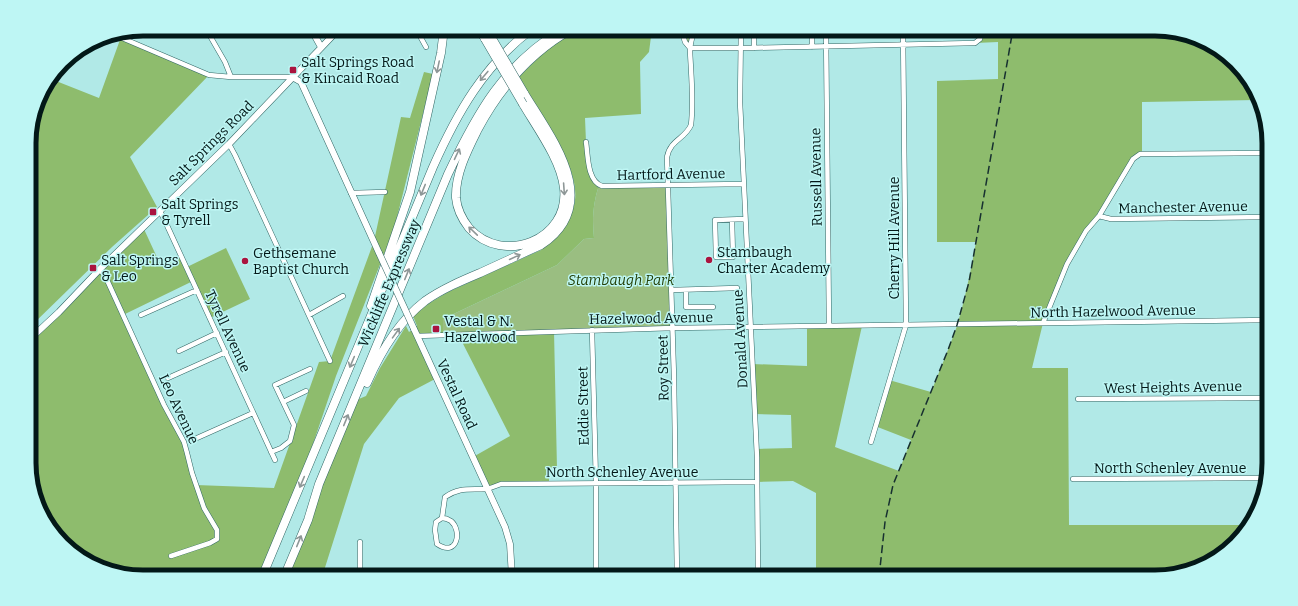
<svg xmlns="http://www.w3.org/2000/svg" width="1298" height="606" viewBox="0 0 1298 606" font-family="Bitter,serif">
	<rect width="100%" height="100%" fill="#b1e9e7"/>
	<!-- green -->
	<path fill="#9abe81" d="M681 29H694L690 48Z
		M599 185H668L673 328 443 335V319L557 265 584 239 594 238C592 219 593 204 599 185Z"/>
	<!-- forest -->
	<path fill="#8ebc6d" d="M577 29H652L649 52 640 62 641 114 585 118 586 142 590 173 599 185C593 204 592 219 594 238L584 239 557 265 443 319V335L417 336 437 378 399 398 364 444 322 577H284L354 401 366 396 380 368 406 326 409 332 417 326 413 316 428 304 448 292 541 250C593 209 578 176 548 127 538 110 529 93 519 77L543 53Z
		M982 29H1155L1199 38 1246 74 1256 100 1142 102V154L1137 156 1074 251 1043 323 1032 368H1068L1069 525H1246L1219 558 1162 577H816V493L793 481 757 482 756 449 792 448 791 415 754 414 752 364 807 366V326H862L835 447 899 471 911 440 875 426 889 380 931 392C940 370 949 348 957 326 965 299 971 270 976 242H937V81L998 79V42L975 43 978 42Z
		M121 37 209 75 130 157 157 207 112 247 30 327 29 135 41 92 51 79 99 98Z
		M424 72 433 74 394 229 336 376 293 503 262 577H143L99 568 53 533 30 478V339L143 227 161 266 182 257 187 267 226 248 250 299 210 318 193 281 123 315 181 437 196 485 274 488 319 362 330 361 374 241 401 117 410 118Z
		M554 331 557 469H549V483L501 484 488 489 473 457 510 436 458 334Z"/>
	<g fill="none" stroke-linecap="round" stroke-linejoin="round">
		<!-- street casing -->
		<g stroke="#326765" stroke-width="5.5">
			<path id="street" d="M206 29 225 62 231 77
				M416 29 426 47
				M681 29 685 42 690 48
				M741 29 740 102 757 457 758 577
				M826 29 829 326
				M115 35 209 75 231 77H292
				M690 48H745L975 43 980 39 982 29
				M754 48V33L812 34V47
				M586 142C588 155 587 181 602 186L743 184
				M229 144 235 155 330 361
				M351 193 385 192
				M160 211 165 221 275 460
				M1099 216 1111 219 1268 217
				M732 220 733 257H716L715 220 745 219
				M100 269 107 280 164 405 184 442 187 453 192 473 204 508 217 530V539L210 543 171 556
				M672 290 737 288
				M686 290V307H713
				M141 315 197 290
				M309 315 343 296
				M1043 323 1067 264 1086 231 1099 216 1133 159 1140 154 1268 153
				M592 330 596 483V577
				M417 336 673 328 1269 320
				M179 351 217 333
				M168 378 226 352
				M1078 399 1269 398
				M283 402 306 391
				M197 438 253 413
				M871 442 906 325 903 29
				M271 452 281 448 290 441 294 425 275 385 310 369
				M1073 479 1266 478
				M442 518C445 518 448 519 451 521 462 530 458 558 437 544L435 530 436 522 442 518 445 497C460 487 469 490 486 489 491 488 496 486 501 484L757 482
				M360 577V542
				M677 577 674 377 667 157C670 140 685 139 691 125 694 100 691 75 690 50 690 44 693 36 694 29"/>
		</g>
		<!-- secondary casing -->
		<g stroke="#326765" stroke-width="7">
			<path id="secondary" d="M311 29 321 47
				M292 77 301 82 379 253
				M414 329 505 527 510 544 512 577
				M30 339 59 312 100 269 229 144 339 29"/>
		</g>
		<!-- highway casing -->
		<g stroke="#326765" stroke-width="9">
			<path id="highway" d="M479 29 485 39
				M523 104C537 128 561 160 564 188 570 240 503 266 469 228 462 219 457 209 456 198 455 174 468 149 478 129 500 88 531 52 572 29
				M371 306 410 192 441 53 444 29
				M367 383C380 353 399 321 425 301 442 289 461 281 480 273 500 264 521 254 541 245 604 203 551 138 524 93
				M262 577 433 167C457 113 484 65 532 29
				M284 577 308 520 319 484 448 174C477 113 503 65 563 29"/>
		</g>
		<!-- street -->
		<use href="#street" stroke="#fff" stroke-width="4.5"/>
		<!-- secondary -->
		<use href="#secondary" stroke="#fff" stroke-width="6"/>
		<!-- highway -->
		<use href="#highway" stroke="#fff" stroke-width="8"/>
		<!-- rail -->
		<path stroke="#173030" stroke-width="1.5" stroke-dasharray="8 4" stroke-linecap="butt" d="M879 577 885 522 893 485 948 350 957 325 969 282 1013 29"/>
		<!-- secondary-bridge casing -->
		<g stroke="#326765" stroke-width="7" stroke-linecap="butt">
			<path id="secondary-bridge" d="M379 253 414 329"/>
		</g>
		<!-- highway-bridge casing -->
		<g stroke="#326765" stroke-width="9" stroke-linecap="butt">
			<path id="highway-bridge" d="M490 35 524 93
				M485 39 523 104"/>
		</g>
		<!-- secondary-bridge -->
		<use href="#secondary-bridge" stroke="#fff" stroke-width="6"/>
		<!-- highway-bridge -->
		<use href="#highway-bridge" stroke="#fff" stroke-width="8"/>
	</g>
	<!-- one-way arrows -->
	<defs><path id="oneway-shaft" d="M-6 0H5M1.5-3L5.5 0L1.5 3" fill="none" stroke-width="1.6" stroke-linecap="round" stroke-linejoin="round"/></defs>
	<g stroke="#8e9797">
		<use href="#oneway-shaft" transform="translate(438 67) rotate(102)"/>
		<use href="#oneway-shaft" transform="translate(484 76) rotate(130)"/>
		<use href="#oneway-shaft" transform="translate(457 154) rotate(-65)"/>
		<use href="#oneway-shaft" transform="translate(564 189) rotate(86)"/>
		<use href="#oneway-shaft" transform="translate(423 190) rotate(112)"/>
		<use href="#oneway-shaft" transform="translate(473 231) rotate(-136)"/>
		<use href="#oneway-shaft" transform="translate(515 257) rotate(-25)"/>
		<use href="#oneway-shaft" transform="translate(407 274) rotate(-68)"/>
		<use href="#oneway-shaft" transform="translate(396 333) rotate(-54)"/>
		<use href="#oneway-shaft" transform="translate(352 362) rotate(113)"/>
		<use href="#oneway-shaft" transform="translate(346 420) rotate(-68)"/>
		<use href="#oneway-shaft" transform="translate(302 482) rotate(113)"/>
		<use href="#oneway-shaft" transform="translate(299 541) rotate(-68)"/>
	</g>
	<!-- markers -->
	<g fill="#aa143f" stroke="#bef6f4" stroke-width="1.5">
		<rect x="289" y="66" width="8" height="8" rx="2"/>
		<rect x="149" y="208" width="8" height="8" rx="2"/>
		<circle cx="709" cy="260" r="4"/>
		<circle cx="245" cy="261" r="4"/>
		<rect x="89" y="264" width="8" height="8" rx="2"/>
		<rect x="432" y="325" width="8" height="8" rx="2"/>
	</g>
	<g text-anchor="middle" stroke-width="3" stroke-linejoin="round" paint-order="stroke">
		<!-- poi labels -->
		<g font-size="14" fill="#031818" stroke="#bef6f4" text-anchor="start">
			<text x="301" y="67">Salt Springs Road<tspan x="301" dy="16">&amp; Kincaid Road</tspan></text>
			<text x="161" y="209">Salt Springs<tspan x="161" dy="16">&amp; Tyrell</tspan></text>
			<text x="717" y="257">Stambaugh<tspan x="717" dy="16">Charter Academy</tspan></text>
			<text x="253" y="258">Gethsemane<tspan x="253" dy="16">Baptist Church</tspan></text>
			<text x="101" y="265">Salt Springs<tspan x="101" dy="16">&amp; Leo</tspan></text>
			<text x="444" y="326">Vestal &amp; N.<tspan x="444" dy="16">Hazelwood</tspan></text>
		</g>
		<!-- street labels -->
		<g font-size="14" fill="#031818" stroke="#bef6f4">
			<text transform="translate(211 143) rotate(-45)" y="5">Salt Springs Road</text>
			<text transform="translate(671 174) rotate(-1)" y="5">Hartford Avenue</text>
			<text transform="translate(816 177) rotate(-91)" y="5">Russell Avenue</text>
			<text transform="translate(1183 207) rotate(-1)" y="5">Manchester Avenue</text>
			<text transform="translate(894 238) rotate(-90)" y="5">Cherry Hill Avenue</text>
			<text transform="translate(389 283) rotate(-67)" y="5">Wickliffe Expressway</text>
			<text transform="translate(1113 311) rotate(-1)" y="5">North Hazelwood Avenue</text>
			<text transform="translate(651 318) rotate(-1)" y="5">Hazelwood Avenue</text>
			<text transform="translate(228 331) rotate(65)" y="5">Tyrell Avenue</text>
			<text transform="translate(740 339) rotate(-93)" y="5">Donald Avenue</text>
			<text transform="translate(663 368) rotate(-91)" y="5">Roy Street</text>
			<text transform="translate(1173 387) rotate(-1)" y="5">West Heights Avenue</text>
			<text transform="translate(457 394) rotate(65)" y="5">Vestal Road</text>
			<text transform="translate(583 406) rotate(-91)" y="5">Eddie Street</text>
			<text transform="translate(179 409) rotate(65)" y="5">Leo Avenue</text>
			<text x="1170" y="473">North Schenley Avenue</text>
			<text x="622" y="477">North Schenley Avenue</text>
		</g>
		<!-- park labels -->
		<g font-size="14" font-style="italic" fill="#244007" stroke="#bef6f4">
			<text x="621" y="285">Stambaugh Park</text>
		</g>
	</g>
	<!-- crop -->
	<path d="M0 0H1298V606H0ZM143 36H1155A107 107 0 0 1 1262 143V463A107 107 0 0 1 1155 570H143A107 107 0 0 1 36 463V143A107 107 0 0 1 143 36Z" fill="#bef6f4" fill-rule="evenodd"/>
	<path fill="none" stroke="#031818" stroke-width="5" d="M143 36H1155A107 107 0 0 1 1262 143V463A107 107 0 0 1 1155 570H143A107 107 0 0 1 36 463V143A107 107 0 0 1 143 36Z"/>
</svg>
